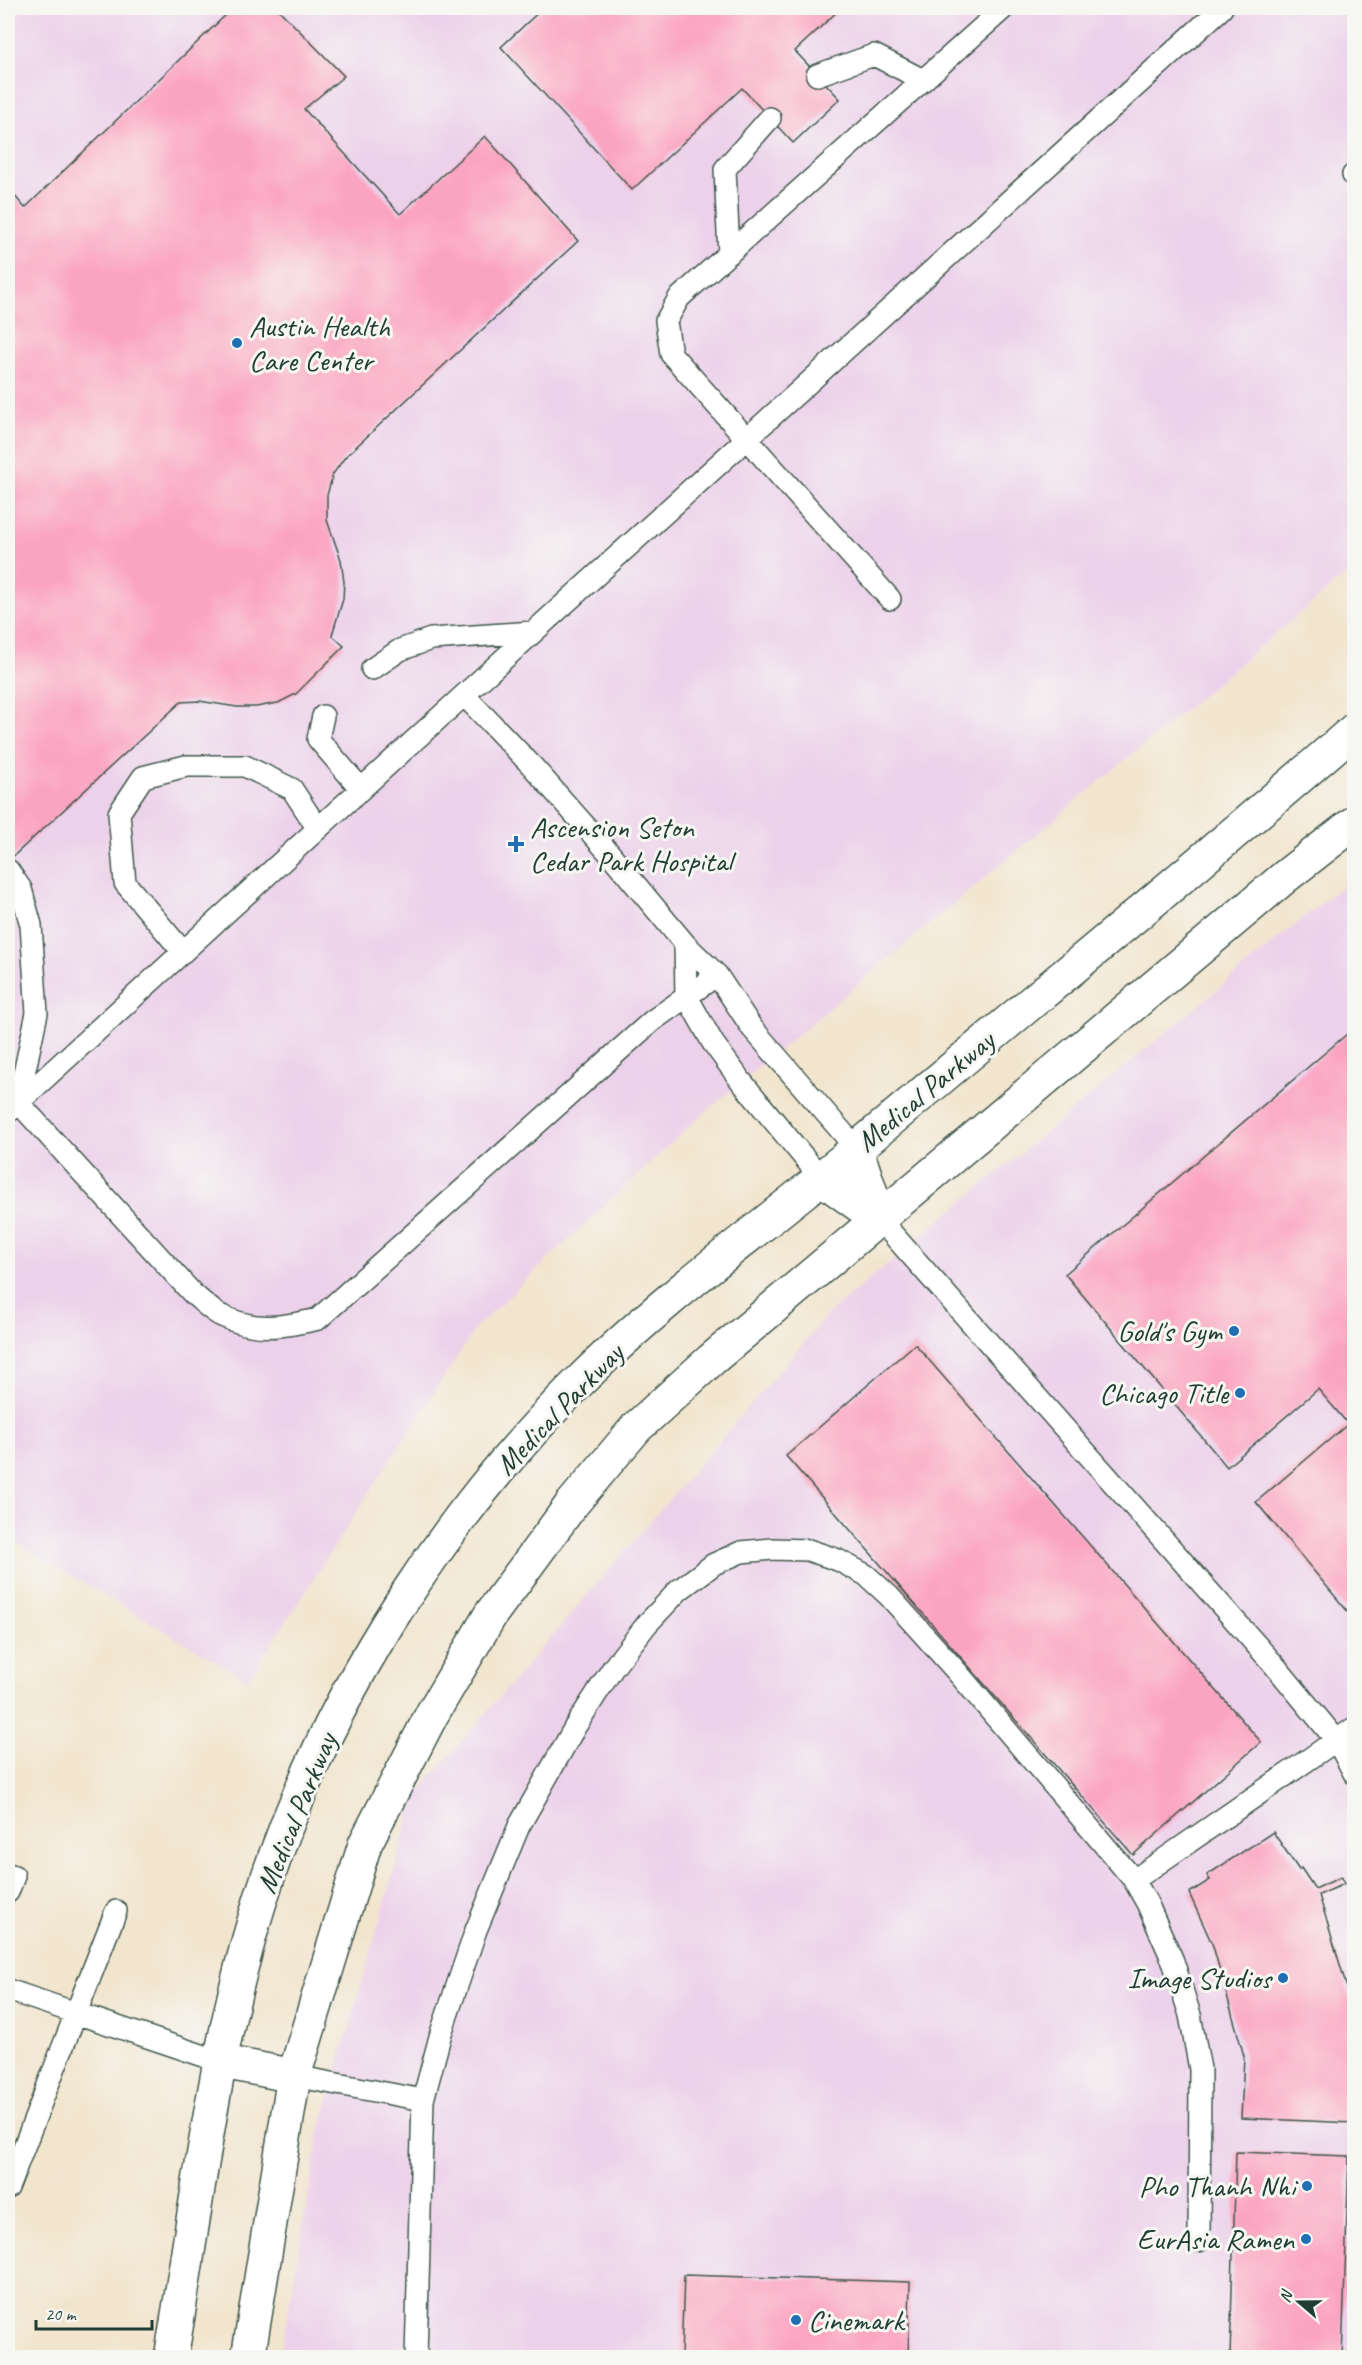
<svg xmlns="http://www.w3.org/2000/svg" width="1362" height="2365" viewBox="0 0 1362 2365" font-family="Caveat,sans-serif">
	<rect width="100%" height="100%" fill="#f6f6f2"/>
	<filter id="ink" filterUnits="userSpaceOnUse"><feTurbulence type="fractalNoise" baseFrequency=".0167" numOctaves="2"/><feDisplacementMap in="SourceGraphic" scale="12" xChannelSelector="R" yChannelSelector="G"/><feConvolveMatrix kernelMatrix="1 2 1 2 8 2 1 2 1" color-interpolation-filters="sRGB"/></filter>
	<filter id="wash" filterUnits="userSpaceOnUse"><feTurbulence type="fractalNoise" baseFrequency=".008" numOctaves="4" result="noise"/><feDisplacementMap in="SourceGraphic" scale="24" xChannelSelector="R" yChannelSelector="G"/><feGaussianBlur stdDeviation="1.35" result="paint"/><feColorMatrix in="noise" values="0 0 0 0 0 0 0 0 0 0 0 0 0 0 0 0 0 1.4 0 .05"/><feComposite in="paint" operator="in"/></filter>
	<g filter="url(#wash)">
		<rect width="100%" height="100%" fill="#f2e5ce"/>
		<!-- built -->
		<path fill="#ecd1ea" d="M8 8H1354V568L696 1120 477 1326 248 1680 8 1538Z
			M1354 876V2357L280 2358 319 2134 415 1796 829 1313Z"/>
		<g id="blocks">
			<!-- building -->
			<path fill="#fba4c1" d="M233 8H277L344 76 304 109 400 214 485 136 578 241 345 457 333 474 327 495V520L341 560 344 582 343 599 332 635 344 646 296 694 278 703 256 707H237L199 701 181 702 8 861V188L25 208Z
				M543 8H841L795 51 840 99 793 143 742 88 632 190 501 47Z
				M1354 1028V1619L1256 1502 1348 1424 1318 1389 1227 1467 1065 1274Z
				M915 1344 1261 1742 1133 1855 786 1456Z
				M1273 1832 1299 1870 1301 1868 1315 1889 1341 1877 1344 1884 1319 1895 1354 2011V2123L1241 2118 1244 2056 1213 1946 1189 1893 1210 1880 1207 1875Z
				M1236 2152 1349 2156 1342 2358H1230Z
				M684 2275 910 2282 908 2358H681Z"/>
		</g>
	</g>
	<g filter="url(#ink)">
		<use href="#blocks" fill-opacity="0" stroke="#3f564b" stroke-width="1.5"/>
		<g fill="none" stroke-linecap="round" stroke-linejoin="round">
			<!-- service casing -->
			<g stroke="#3f564b" stroke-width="24">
				<path id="service" d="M817 75 874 55 923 80
					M1353 175 1354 176
					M729 254 725 169 770 118
					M890 599 671 354 666 321 679 298 1004 8
					M372 669 400 650 431 639 533 632
					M464 695 533 767 610 854 685 944 717 975 752 1028 856 1148
					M323 716 318 739 361 789
					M8 870 21 889 31 925 37 1013 18 1102
					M685 944 686 995 713 1043 741 1081 821 1178
					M183 952 125 883 119 813 143 777 186 766H245L292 789 318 829
					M8 1091 193 1294C202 1301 212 1312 222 1316 255 1332 284 1327 318 1319L652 1021 717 975
					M8 1112 464 695 1222 8
					M880 1220 1276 1667 1337 1741 1354 1773
					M8 1874 14 1876 8 1892
					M1134 1880 1354 1728
					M8 1990 76 2013 116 1911
					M294 2076 423 2100
					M8 2188 76 2013 219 2061
					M416 2358 423 2100 441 2033 476 1930 519 1826 575 1727 613 1668 647 1624 679 1590 714 1564 741 1552 772 1549 808 1550 838 1560 866 1575 889 1596 958 1673 1134 1880 1147 1903 1173 1961 1190 2015 1200 2069 1199 2241"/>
			</g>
			<!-- tertiary casing -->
			<g stroke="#3f564b" stroke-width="36">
				<path id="tertiary" d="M856 1148 880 1220
					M821 1178 880 1220
					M219 2061 294 2076
					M171 2358C200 2188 217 2016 276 1854 339 1678 449 1511 581 1380 666 1296 764 1226 855 1150 1021 1010 1190 873 1354 730
					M248 2358 294 2076 365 1844 432 1714 491 1614 572 1504 636 1428 711 1360 1286 876 1354 823"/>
			</g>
			<!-- service -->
			<use href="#service" stroke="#fff" stroke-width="21"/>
			<!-- tertiary -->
			<use href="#tertiary" stroke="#fff" stroke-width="33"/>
		</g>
	</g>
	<!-- markers -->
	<g fill="#1f6fb2" stroke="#f6f6f2" stroke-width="2">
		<circle cx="237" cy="343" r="6"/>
		<path d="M513 835h6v6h6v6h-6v6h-6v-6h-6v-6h6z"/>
		<circle cx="1234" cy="1331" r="6"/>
		<circle cx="1240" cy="1393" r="6"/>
		<circle cx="1283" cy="1978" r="6"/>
		<circle cx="1307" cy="2186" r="6"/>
		<circle cx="1306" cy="2239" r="6"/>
		<circle cx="796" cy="2320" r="6"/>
	</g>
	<g text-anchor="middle" stroke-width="6" stroke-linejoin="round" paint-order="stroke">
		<!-- poi labels -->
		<g font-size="30" fill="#1f3d34" stroke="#f6f6f2" text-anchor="end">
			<text x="249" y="336" text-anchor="start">Austin Health<tspan x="249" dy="34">Care Center</tspan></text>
			<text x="530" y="837" text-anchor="start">Ascension Seton<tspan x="530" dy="34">Cedar Park Hospital</tspan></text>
			<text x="1222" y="1341">Gold's Gym</text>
			<text x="1228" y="1403">Chicago Title</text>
			<text x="1271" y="1988">Image Studios</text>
			<text x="1295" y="2196">Pho Thanh Nhi</text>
			<text x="1294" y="2249">EurAsia Ramen</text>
			<text x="808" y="2330" text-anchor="start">Cinemark</text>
		</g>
		<!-- street labels -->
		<g font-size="30" fill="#1f3d34" stroke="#f6f6f2">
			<text transform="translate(925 1091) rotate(-40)" y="10">Medical Parkway</text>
			<text transform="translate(559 1409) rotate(-46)" y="10">Medical Parkway</text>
			<text transform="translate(296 1813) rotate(-68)" y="10">Medical Parkway</text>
		</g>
	</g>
	<!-- margin -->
	<rect width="1362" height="2365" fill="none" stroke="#f6f6f2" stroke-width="30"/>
	<!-- north arrow -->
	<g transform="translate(1299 2302) rotate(290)" stroke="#f6f6f2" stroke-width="4.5" paint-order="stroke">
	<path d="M0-4.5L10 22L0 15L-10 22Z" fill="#1f3d34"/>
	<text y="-9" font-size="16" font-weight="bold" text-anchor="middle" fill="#1f3d34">N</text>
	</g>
	<!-- scale -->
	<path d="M36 2320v9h116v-9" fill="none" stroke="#1f3d34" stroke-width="3"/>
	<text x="45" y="2320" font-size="18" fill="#1f3d34" stroke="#f6f6f2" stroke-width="4.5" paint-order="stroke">20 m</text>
</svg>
